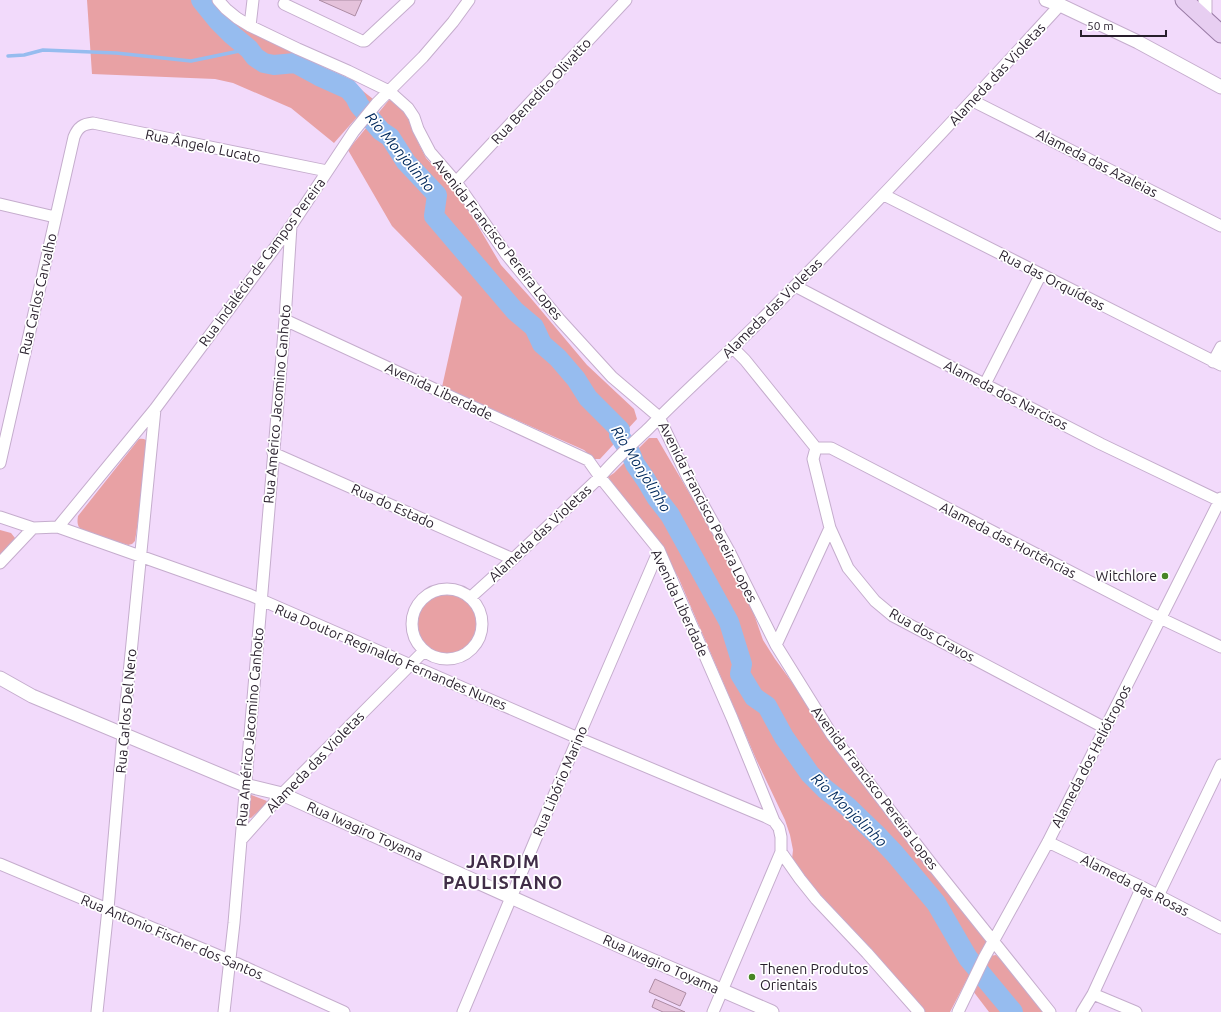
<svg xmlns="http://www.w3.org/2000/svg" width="1221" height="1012" viewBox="0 0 1221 1012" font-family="Ubuntu,sans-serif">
	<rect width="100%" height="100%" fill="#f2dafb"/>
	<!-- green -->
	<path fill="#e8a1a4" d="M87 0H210L217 10 264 39 349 80 373 99 334 143 291 108 233 83 215 79 92 74Z
		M389 100 396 102 405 111 411 122 418 142 426 158 458 192 501 265 529 296 587 365 634 409 637 419 600 459H594L584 450 442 387 462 297 392 226 348 150Z
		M649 438H657L708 525 749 600 763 640 775 659 821 722 987 941 950 1012H922L794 866 792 859 793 850 790 835 785 820 756 759 679 579 662 548 608 477 614 473Z
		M139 439C144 438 147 440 150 444L135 541 132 544 128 545 83 531C77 527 77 522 78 516Z
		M0 530 11 533 15 538 14 545 0 560Z
		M417 624a30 30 0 1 1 60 0a30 30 0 1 1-60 0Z
		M249 794 267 801 265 805 251 818 247 817Z
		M996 955 1005 963 1043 1012H989L973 991 989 956Z"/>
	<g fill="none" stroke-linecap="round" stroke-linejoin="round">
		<!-- stream -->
		<path stroke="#96bcef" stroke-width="3.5" d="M8 56 24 55 43 50 116 53 191 61 249 49"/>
		<!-- river -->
		<path stroke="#96bcef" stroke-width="20" d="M201 0 218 21 231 34 249 49 255 57 264 63 274 65 295 63 319 76 348 89 355 97 359 105 381 131 390 137 406 162 437 195 434 216 515 311 534 327 542 344 558 358 576 379 588 398 620 430 619 435 630 452 635 464 646 480 656 497 670 515 729 622 742 664 740 674 754 697 767 706 784 737 810 774 825 789 848 807 876 834 895 854 936 903 968 958 1013 1012"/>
	</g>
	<!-- building -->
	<path fill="#e5c2db" stroke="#ac8ba3" d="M319 0H362L355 16Z
		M655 979 686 993 680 1006 649 992Z
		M655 999 685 1012H663L652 1007Z"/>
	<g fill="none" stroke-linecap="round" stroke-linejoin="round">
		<!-- minor casing -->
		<g stroke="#c5adcd" stroke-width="13">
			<path id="minor" d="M218 0 226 9 237 18 250 26 298 49 348 71 389 91 408 108 414 117 418 129 430 152 456 182 506 254 560 320 612 377 659 417 687 476 729 551 776 645 832 735 934 867 1050 1012
				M284 4 362 41H365L409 0
				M250 26 253 0
				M973 101 1221 226
				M456 182 626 0
				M884 195 1221 365
				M0 204 55 217
				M795 286 883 332 1101 444 1220 501
				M285 320 588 460 600 477 659 550 732 718 774 821 779 828 781 837V852L800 879 816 899 867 953 919 1012
				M733 348 745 360 816 448 813 459 830 528 848 568 875 601 893 616 1105 728
				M1213 362 1221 347
				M985 384 1041 274
				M816 448H831L1160 618 1221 647
				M273 453 513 559
				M0 463 74 137C78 127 83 124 93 123L327 171
				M0 517 33 528 58 527 250 595 578 738 766 817 774 821
				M58 527 155 409 291 226 354 131 377 103 423 57 453 22 469 0
				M0 563 33 528
				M412 624a35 35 0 1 1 70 0a35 35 0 1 1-70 0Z
				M471 597 513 559 600 477C615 459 632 444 649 428 686 390 726 355 763 318 865 216 963 111 1060 5
				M776 645 830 528
				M241 840 282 794 424 651
				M1048 842 1142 887 1221 928
				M0 864 229 960 344 1012
				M1158 896 1221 765
				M1093 994 1142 887
				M97 1012 108 909 122 745 155 409
				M224 1012 234 923 285 320 291 226
				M463 1012 581 731 659 550
				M713 1012 781 852
				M958 1012 984 958 1048 842 1221 498
				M1082 1012 1093 994 1136 1012"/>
		</g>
		<!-- tertiary casing -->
		<g stroke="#c5adcd" stroke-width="15">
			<path id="tertiary" d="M1046 0 1060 5 1138 42 1221 87
				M1205 20V0
				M0 678 32 696 235 781 245 785 282 794 624 948 772 1012"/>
		</g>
		<!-- primary casing -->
		<g stroke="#997ba5" stroke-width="19">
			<path id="primary" d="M1184 0 1221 34"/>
		</g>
		<!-- minor -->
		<use href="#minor" stroke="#fff" stroke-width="11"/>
		<!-- tertiary -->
		<use href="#tertiary" stroke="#fff" stroke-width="13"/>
		<!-- primary -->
		<use href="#primary" stroke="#e7cef1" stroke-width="17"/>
	</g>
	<!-- markers -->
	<g fill="#478524" stroke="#fff" stroke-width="1.5">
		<circle cx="1165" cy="576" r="4"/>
		<circle cx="752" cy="977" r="4"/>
	</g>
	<g text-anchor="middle" stroke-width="3.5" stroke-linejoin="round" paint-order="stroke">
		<!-- street labels -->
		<g font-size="14" fill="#271e2b" stroke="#fff">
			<text transform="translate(997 74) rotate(-47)" y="5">Alameda das Violetas</text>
			<text transform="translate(541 91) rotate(-47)" y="5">Rua Benedito Olivatto</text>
			<text transform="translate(203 146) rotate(12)" y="5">Rua Ângelo Lucato</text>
			<text transform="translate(1097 163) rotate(27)" y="5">Alameda das Azaleias</text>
			<text transform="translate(498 239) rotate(52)" y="5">Avenida Francisco Pereira Lopes</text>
			<text transform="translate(262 262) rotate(-54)" y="5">Rua Indalécio de Campos Pereira</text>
			<text transform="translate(1052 280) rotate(27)" y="5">Rua das Orquídeas</text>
			<text transform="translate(38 294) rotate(-77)" y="5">Rua Carlos Carvalho</text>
			<text transform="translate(772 308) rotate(-45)" y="5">Alameda das Violetas</text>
			<text transform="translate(439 391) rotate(25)" y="5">Avenida Liberdade</text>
			<text transform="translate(1006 395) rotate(27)" y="5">Alameda dos Narcisos</text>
			<text transform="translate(277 404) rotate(-85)" y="5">Rua Américo Jacomino Canhoto</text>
			<text transform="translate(393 506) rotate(24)" y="5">Rua do Estado</text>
			<text transform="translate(708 512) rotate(63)" y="5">Avenida Francisco Pereira Lopes</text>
			<text transform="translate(540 533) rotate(-43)" y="5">Alameda das Violetas</text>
			<text transform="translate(1008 540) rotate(27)" y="5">Alameda das Hortências</text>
			<text transform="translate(680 603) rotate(65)" y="5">Avenida Liberdade</text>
			<text transform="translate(932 635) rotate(29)" y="5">Rua dos Cravos</text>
			<text transform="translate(391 657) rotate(23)" y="5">Rua Doutor Reginaldo Fernandes Nunes</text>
			<text transform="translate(126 711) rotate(-85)" y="5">Rua Carlos Del Nero</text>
			<text transform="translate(250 727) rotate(-85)" y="5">Rua Américo Jacomino Canhoto</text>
			<text transform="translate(1091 756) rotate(-63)" y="5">Alameda dos Heliótropos</text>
			<text transform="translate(315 762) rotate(-46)" y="5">Alameda das Violetas</text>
			<text transform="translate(560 781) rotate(-67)" y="5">Rua Libório Marino</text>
			<text transform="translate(875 788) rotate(53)" y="5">Avenida Francisco Pereira Lopes</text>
			<text transform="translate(365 831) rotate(24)" y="5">Rua Iwagiro Toyama</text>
			<text transform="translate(1135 885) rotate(27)" y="5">Alameda das Rosas</text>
			<text transform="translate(172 937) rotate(23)" y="5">Rua Antonio Fischer dos Santos</text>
			<text transform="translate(661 964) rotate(24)" y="5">Rua Iwagiro Toyama</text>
		</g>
		<!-- poi labels -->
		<g font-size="14" fill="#271e2b" stroke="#fff" text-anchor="end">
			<text x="1157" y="581">Witchlore</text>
			<text x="760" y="974" text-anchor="start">Thenen Produtos<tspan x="760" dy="16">Orientais</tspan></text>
		</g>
		<!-- water labels -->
		<g font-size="15" font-style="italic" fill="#00295d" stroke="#fff">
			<text transform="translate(400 152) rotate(50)" y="5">Rio Monjolinho</text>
			<text transform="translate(641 469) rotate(58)" y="5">Rio Monjolinho</text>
			<text transform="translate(849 810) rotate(44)" y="5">Rio Monjolinho</text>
		</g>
		<!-- district labels -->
		<g font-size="18" font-weight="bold" letter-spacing="1" fill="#402d47" stroke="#fff">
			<text x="503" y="868">JARDIM<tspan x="503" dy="21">PAULISTANO</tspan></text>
		</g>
	</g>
	<!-- scale -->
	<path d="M1081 30v6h85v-6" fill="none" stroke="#271e2b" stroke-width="2"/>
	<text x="1087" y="30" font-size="12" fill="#271e2b" stroke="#ffffff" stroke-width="3" paint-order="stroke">50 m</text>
</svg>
